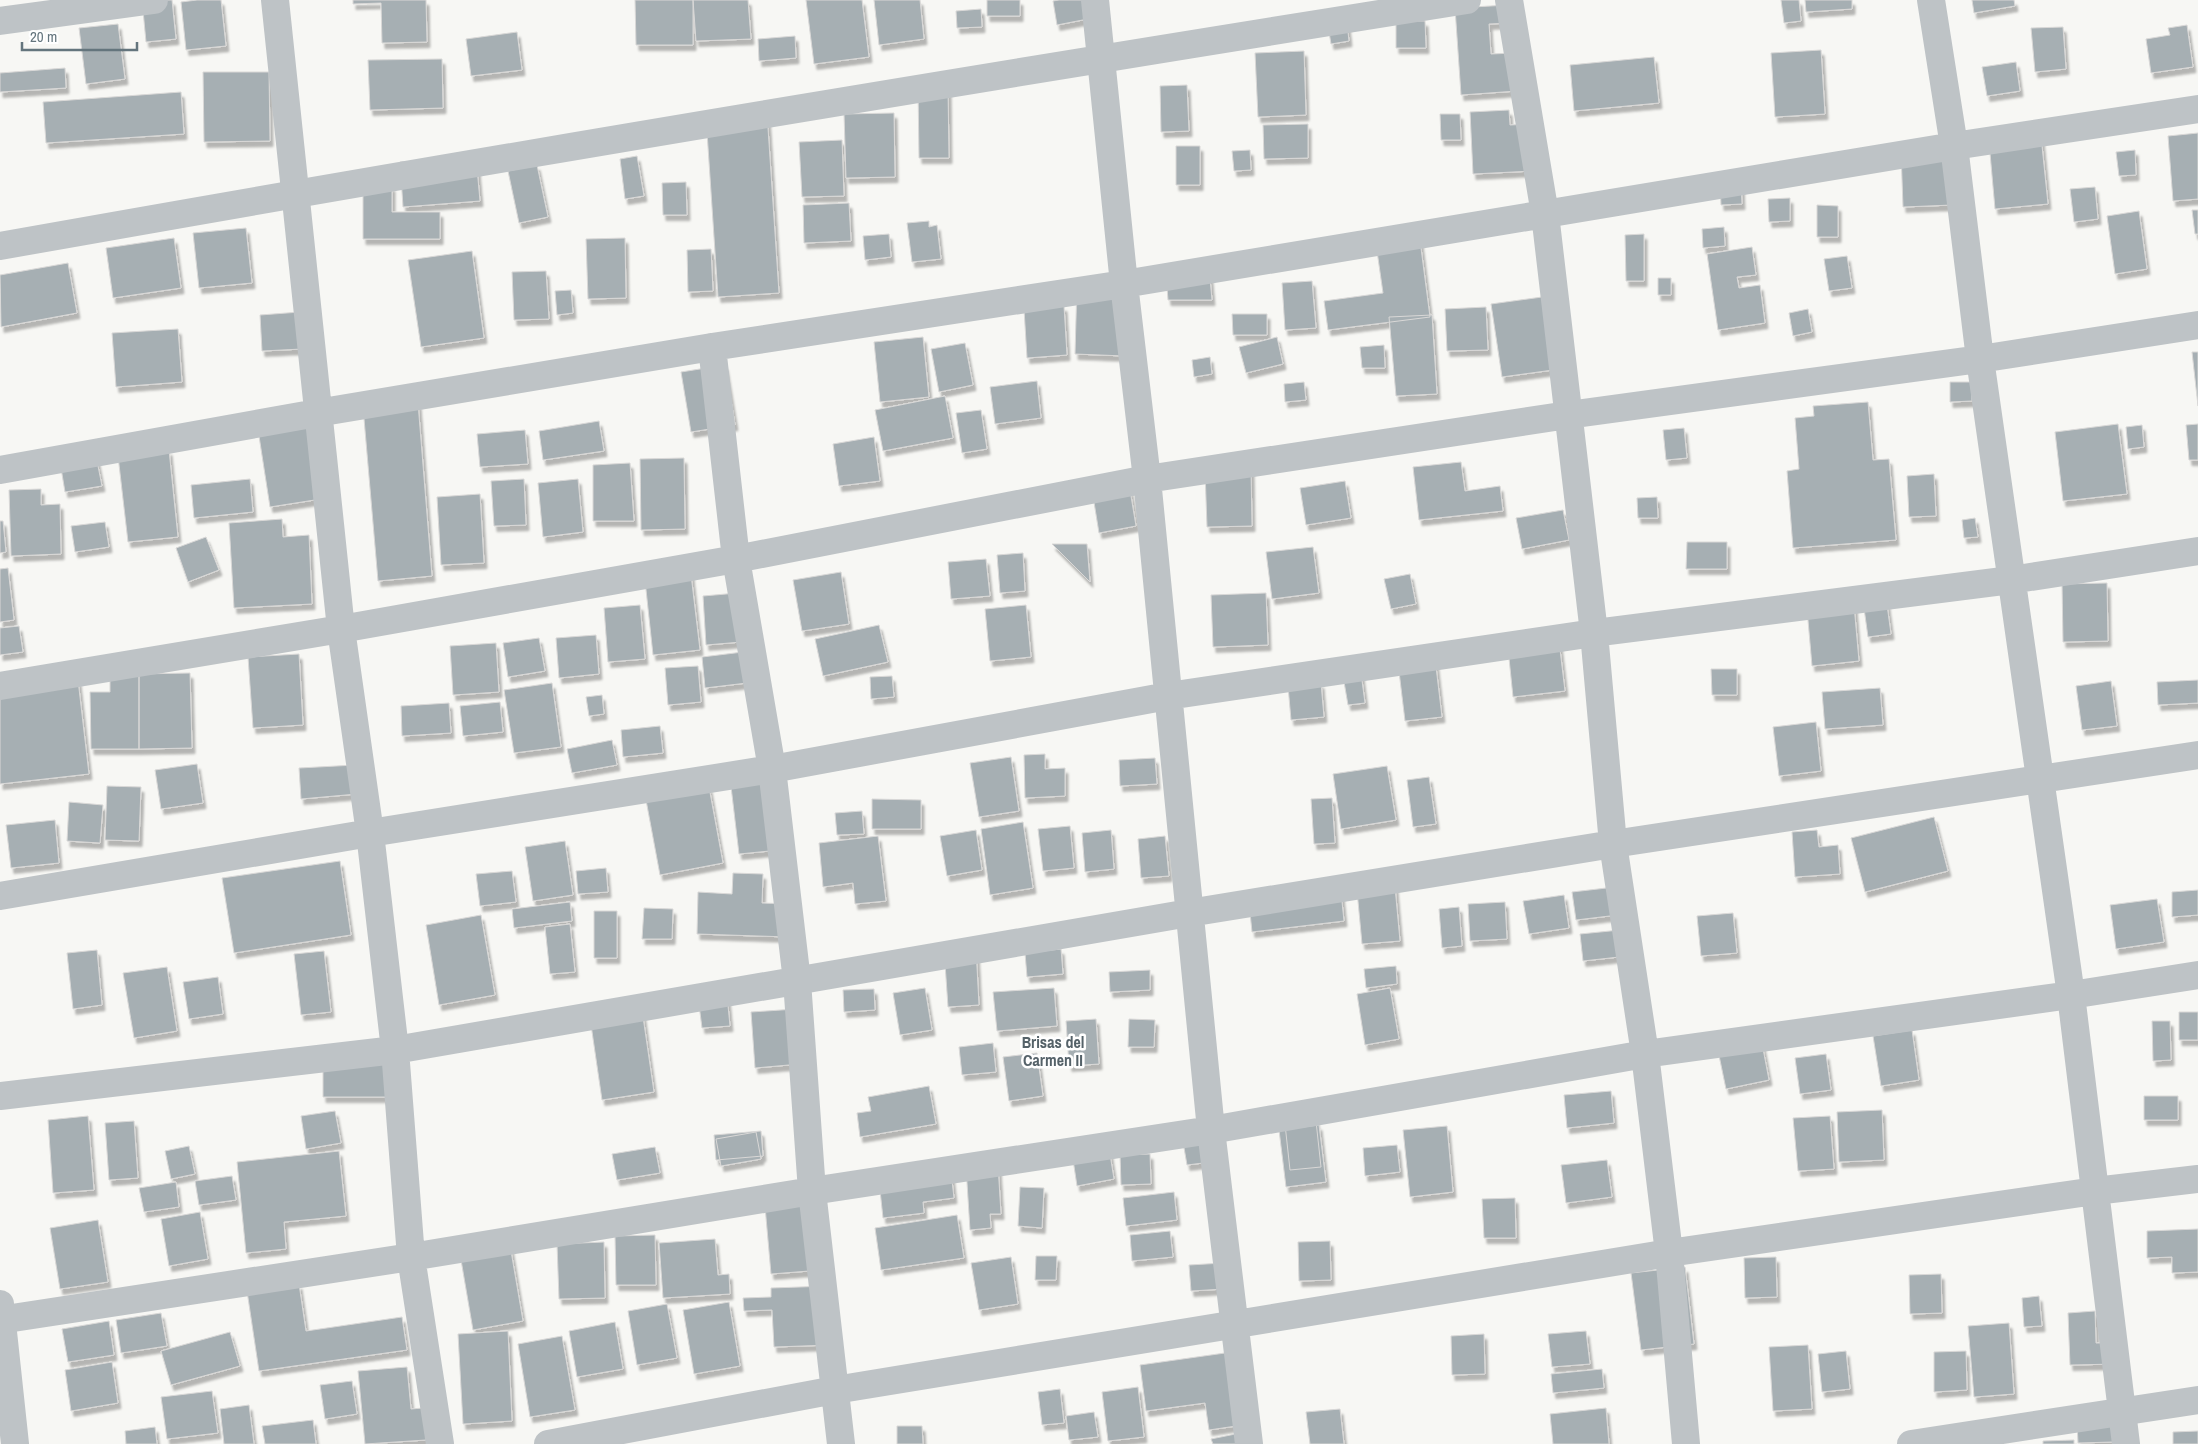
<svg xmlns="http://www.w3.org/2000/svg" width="2198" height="1444" viewBox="0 0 2198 1444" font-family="'Archivo Narrow',sans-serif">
	<defs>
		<filter id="shadow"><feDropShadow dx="3" dy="5.5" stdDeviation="1" flood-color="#0004"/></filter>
	</defs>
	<rect width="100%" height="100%" fill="#f7f7f4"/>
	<!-- building -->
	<path fill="#a6afb3" stroke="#d9d8d7" filter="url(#shadow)" d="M142 0H172L176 39 146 42Z
		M197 0H221L226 46 186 50 181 2Z
		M353 0H426L427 42 382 43 381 3 353 4Z
		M635 0H693V45H636Z
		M693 0H748L751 39 696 41Z
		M806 0H862L869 57 814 64Z
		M874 0H920L924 39 879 45Z
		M987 0H1020V16H987Z
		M1059 0H1095L1098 17 1057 25 1053 1Z
		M1781 0H1799L1801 21 1784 23Z
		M1805 0H1852V9L1806 12Z
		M1972 0H2014L2015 6 1974 13Z
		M1508 5 1510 23 1489 24 1491 54 1514 53 1517 91 1461 95 1455 8Z
		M981 9 982 27 957 28 956 11Z
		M1396 21H1425L1426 48H1396Z
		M1347 23 1349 41 1331 44 1328 26Z
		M118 24 125 79 86 84 79 28Z
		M2187 25 2193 67 2151 73 2146 39 2170 35 2168 28Z
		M2063 27 2066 69 2035 72 2031 28Z
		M517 32 522 70 471 76 466 39Z
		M795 36 796 58 759 61 758 39Z
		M1821 50 1825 114 1775 117 1771 53Z
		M1304 51 1306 115 1258 117 1255 53Z
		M1654 57 1659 103 1574 111 1570 65Z
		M442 59 443 108 370 110 368 60Z
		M2016 62 2020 91 1987 96 1982 67Z
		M65 68 66 88 0 92V73Z
		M203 72H269L270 141 204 142Z
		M1187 85 1189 131 1161 132 1160 86Z
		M918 88H948L949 158H919Z
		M181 92 184 134 46 143 43 102Z
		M1509 110 1510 125 1530 124 1533 171 1473 174 1470 112Z
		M767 113 779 293 718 297 706 117Z
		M894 113 895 177 846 178 844 114Z
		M1440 114H1460L1461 140H1441Z
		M1308 124V158L1264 159 1263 125Z
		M2198 133V199L2173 201 2168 136Z
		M2041 136 2048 204 1995 209 1989 142Z
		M842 140 844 196 802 197 799 142Z
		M1176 146H1200V185H1176Z
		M1250 150 1251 170 1234 171 1232 151Z
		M1949 150 1952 205 1903 207 1901 152Z
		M2135 150 2136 175 2119 176 2116 152Z
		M637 156 644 196 625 199 620 159Z
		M476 157 480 201 403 207 400 162Z
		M537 165 548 217 519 223 508 171Z
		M686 182 687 215H663L662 183Z
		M1741 182 1742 204 1721 205 1720 183Z
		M363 186H392V212H440V239H363Z
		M2095 187 2098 219 2074 222 2070 189Z
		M1790 198V221L1769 222 1768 199Z
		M849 203 851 241 804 243 803 205Z
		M1817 205 1838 206V237H1817Z
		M2192 210H2198V234H2195Z
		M2139 211 2147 269 2115 274 2107 216Z
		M929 221V227L937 225 941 259 912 262 907 223Z
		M1418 225 1430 317 1328 330 1324 301 1383 293 1374 230Z
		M1724 227 1725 246 1703 248 1702 229Z
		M246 228 252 283 199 288 193 233Z
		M889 234 891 257 865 260 863 236Z
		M1644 234V281H1626L1625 235Z
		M174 238 181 288 113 298 106 248Z
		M625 238 626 298 588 299 586 239Z
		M1752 247 1756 275 1737 277 1739 288 1760 285 1765 323 1718 330 1707 254Z
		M711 249 713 291 688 292 687 250Z
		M472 251 484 338 421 347 408 260Z
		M1847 256 1852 288 1829 291 1824 259Z
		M1208 257 1212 300H1168L1166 275Z
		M68 263 77 313 1 327 0 275Z
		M546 271 549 319 514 320 512 272Z
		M1658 278H1671V295H1658Z
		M1312 281 1316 328 1285 330 1282 283Z
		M1077 283 1126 284 1125 356 1075 354Z
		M571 290 573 313 557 315 555 291Z
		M1542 297 1553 370 1502 377 1491 304Z
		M1064 306 1067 355 1027 358 1024 309Z
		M1486 307 1488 350 1447 351 1445 309Z
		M1808 309 1812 332 1793 336 1789 313Z
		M300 312 302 349 262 351 260 315Z
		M1232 314H1267V335H1233Z
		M1432 315 1437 394 1396 396 1389 317Z
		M178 329 182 382 116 387 112 333Z
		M923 337 929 397 880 402 874 342Z
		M1277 337 1283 364 1246 373 1239 347Z
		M965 343 973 385 939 392 931 349Z
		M1384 345 1385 368H1362L1360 347Z
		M2192 352H2198V406Z
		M1210 357 1212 374 1194 377 1192 360Z
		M725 365 735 425 691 432 681 372Z
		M1037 381 1041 418 995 424 990 387Z
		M1304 382 1306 400 1285 402 1284 384Z
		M1950 382H1971L1972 401 1950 402Z
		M945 396 953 438 883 451 875 410Z
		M1868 402 1873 460 1889 459 1896 540 1793 548 1787 471 1799 469 1795 418 1814 416 1813 406Z
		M418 403 432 576 378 581 363 407Z
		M981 410 987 449 962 453 956 413Z
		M599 421 604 451 543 460 539 431Z
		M2118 424 2127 494 2063 501 2055 432Z
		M2198 424V460H2189L2186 425Z
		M2142 425 2144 447 2128 449 2126 427Z
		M309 427 321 499 270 507 259 436Z
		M1684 428 1687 458 1666 460 1663 430Z
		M525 430 528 464 480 467 477 434Z
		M874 437 880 481 839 486 833 444Z
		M169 450 178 537 128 542 118 456Z
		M96 456 102 486 65 492 60 462Z
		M684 458 685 529 641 530 640 459Z
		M1461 462 1465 491 1500 486 1503 511 1419 520 1413 467Z
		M630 463 634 521H593V465Z
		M1251 469 1252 526 1207 527 1205 471Z
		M1934 474 1936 516 1909 517 1907 476Z
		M250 479 253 512 194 518 191 485Z
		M524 479 526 525 494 526 491 481Z
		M578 479 583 532 543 537 538 483Z
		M1345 481 1351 518 1306 525 1300 488Z
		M41 489V505L60 504 61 554 11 556 9 490Z
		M1130 490 1136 526 1099 533 1093 496Z
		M480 494 484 563 441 565 437 497Z
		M1657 497 1658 518H1638L1637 498Z
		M1563 510 1569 540 1522 549 1516 518Z
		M1975 518 1978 537 1964 538 1962 520Z
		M282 519 283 537 309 535 312 604 234 608 229 523Z
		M0 521H3L6 552 0 553Z
		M105 522 109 547 75 552 71 526Z
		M206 537 219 570 188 582 176 548Z
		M1687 542H1727V569H1686Z
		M1052 544H1087L1090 582Z
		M1313 547 1319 593 1272 599 1266 552Z
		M1023 553 1025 591 1000 593 997 555Z
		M986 559 990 596 951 599 948 562Z
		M690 566 700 650 653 655 644 571Z
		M8 568 14 620 0 622V569Z
		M841 572 849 624 802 631 793 580Z
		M1410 574 1416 604 1391 609 1384 579Z
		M2107 583 2108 641 2063 642 2062 584Z
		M1885 590 1891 634 1868 637 1862 594Z
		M749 592 753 641 706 645 703 596Z
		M1266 593 1268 645 1213 647 1211 595Z
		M640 605 645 659 608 662 604 608Z
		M1026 605 1031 657 990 661 985 609Z
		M1854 605 1859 661 1812 666 1807 609Z
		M879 625 888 662 823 676 815 639Z
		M19 626 23 652 0 655V628Z
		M1558 633 1565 691 1513 697 1507 639Z
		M596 635 599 674 559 678 556 638Z
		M539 638 545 671 508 677 503 643Z
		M496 643 499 692 453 695 450 646Z
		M1434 650 1442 717 1405 721 1397 655Z
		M743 652 747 683 705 688 702 657Z
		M299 654 303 725 253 728 248 657Z
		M698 666 701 702 668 705 665 668Z
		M1711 669H1737V695H1712Z
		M190 673 192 748 139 749V674Z
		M1361 673 1365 703 1348 705 1343 676Z
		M110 674H139V749H91L90 692H110Z
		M892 676 894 697 871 699 870 677Z
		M78 680 89 774 0 784V689Z
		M2198 680V703L2158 705 2157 682Z
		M2111 681 2117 726 2082 730 2076 686Z
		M552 683 561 747 514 753 504 690Z
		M1321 683 1324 717 1291 720 1288 686Z
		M1880 688 1883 725 1825 729 1822 692Z
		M602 695 604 714 589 716 586 697Z
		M500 702 503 732 463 736 460 706Z
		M449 703 451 733 402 736 401 706Z
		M1816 722 1821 771 1779 776 1773 727Z
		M660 726 663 753 623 757 621 730Z
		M612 740 617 765 572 773 567 749Z
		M1045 754V769L1065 768V796L1025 798 1024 755Z
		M1011 757 1019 811 979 817 970 763Z
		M1155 758 1157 784 1120 786 1119 760Z
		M197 764 203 803 161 809 155 770Z
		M355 765 357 794 301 799 299 768Z
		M1387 766 1396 820 1341 829 1333 774Z
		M771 773 780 850 739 854 730 778Z
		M1429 777 1436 824 1413 827 1407 780Z
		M107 786 141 787 139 841 105 840Z
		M709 787 723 863 660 875 646 800Z
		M1332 798 1335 843 1314 844 1311 799Z
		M872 799 921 800V829H872Z
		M69 802 103 805 100 843 67 841Z
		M862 811 864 834 837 835 835 813Z
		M1934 817 1948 871 1865 892 1851 838Z
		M55 820 59 863 11 868 6 825Z
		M1023 822 1033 888 990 895 981 829Z
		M1070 826 1074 868 1043 871 1038 829Z
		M976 830 982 870 947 876 940 836Z
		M1111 830 1114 869 1085 872 1082 833Z
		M1817 830 1819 847 1838 845 1840 874 1795 877 1792 832Z
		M878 836 886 901 855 904 853 883 823 887 819 843Z
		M1165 836 1169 876 1141 878 1138 839Z
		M565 841 573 895 533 901 525 847Z
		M340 861 351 935 234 953 222 878Z
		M606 868 608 892 578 894 576 871Z
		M512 871 516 902 480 906 476 874Z
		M733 873 763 874 762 903 790 904 789 937 697 934 698 892 732 894Z
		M1394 876 1400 941 1362 944 1356 880Z
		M1615 887 1618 915 1576 920 1572 892Z
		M2198 890V915L2172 917V892Z
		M1341 892 1344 921 1252 932 1249 903Z
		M1564 895 1569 928 1529 934 1523 901Z
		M2157 899 2164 942 2116 949 2110 905Z
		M570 902 572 921 514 928 512 909Z
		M1505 902 1507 939 1470 941 1468 904Z
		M1459 907 1462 946 1442 948 1439 909Z
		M644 908 673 909 672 939H642Z
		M594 911H617V958H594Z
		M1733 913 1737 953 1701 956 1697 916Z
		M481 915 495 995 439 1005 426 925Z
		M570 924 575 972 550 974 545 927Z
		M1630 929 1619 957 1583 961 1580 934Z
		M976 948 979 1005 948 1007 944 949Z
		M1061 949 1063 974 1027 977 1025 953Z
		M97 950 102 1005 73 1009 67 953Z
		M324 951 331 1012 301 1015 294 954Z
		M1396 966 1397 984 1366 988 1364 969Z
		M167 967 177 1031 134 1038 123 973Z
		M1150 970V990L1110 992 1109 972Z
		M218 977 223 1014 189 1019 183 982Z
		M925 988 932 1030 900 1035 893 993Z
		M1054 988 1057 1026 997 1031 993 992Z
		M1390 988 1399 1039 1365 1045 1357 994Z
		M874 989 875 1010 844 1012 843 990Z
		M727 995 730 1026 702 1028 698 997Z
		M641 1003 654 1092 602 1100 589 1011Z
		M796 1009 800 1064 755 1068 751 1012Z
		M2179 1012H2198V1040H2179Z
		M1096 1019 1099 1064 1069 1066 1066 1021Z
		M1129 1019 1155 1020 1154 1047H1128Z
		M2152 1021H2170L2171 1060 2153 1061Z
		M1912 1030 1919 1080 1881 1086 1873 1036Z
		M1760 1033 1769 1080 1726 1089 1716 1041Z
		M993 1043 996 1072 962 1075 959 1047Z
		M1037 1053 1043 1096 1009 1101 1003 1057Z
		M1826 1054 1831 1090 1800 1094 1795 1058Z
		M323 1060H387V1097H323Z
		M929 1086 936 1124 860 1137 857 1113 871 1111 868 1097Z
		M1611 1091 1614 1123 1567 1128 1564 1095Z
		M2144 1096H2178V1120H2144Z
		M1314 1103 1321 1167 1290 1170 1283 1106Z
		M1882 1110 1884 1160 1839 1162 1837 1112Z
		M335 1111 341 1143 306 1149 301 1116Z
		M88 1116 94 1190 53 1193 48 1120Z
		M1830 1116 1834 1169 1798 1171 1793 1118Z
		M134 1121 138 1178 109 1180 105 1123Z
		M1319 1125 1326 1182 1286 1187 1279 1130Z
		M1447 1126 1453 1192 1410 1197 1403 1130Z
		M761 1131 763 1156 716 1160 714 1135Z
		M756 1132 761 1159 721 1166 716 1139Z
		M1207 1138 1211 1162 1187 1165 1183 1142Z
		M1397 1145 1400 1172 1365 1176 1363 1148Z
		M189 1146 195 1174 171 1179 165 1151Z
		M655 1147 660 1173 617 1180 612 1154Z
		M1109 1148 1114 1179 1077 1186 1072 1153Z
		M339 1151 346 1216 284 1222 286 1249 246 1253 237 1162Z
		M1150 1154 1151 1184 1121 1185 1120 1155Z
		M1607 1160 1612 1197 1566 1203 1561 1165Z
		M998 1165 1001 1214H990L991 1228 970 1230 966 1167Z
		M951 1172 954 1198 923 1202 924 1213 883 1218 879 1181Z
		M232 1176 236 1200 199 1205 195 1181Z
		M176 1182 179 1207 144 1212 139 1188Z
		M1020 1187 1044 1188 1042 1228 1018 1226Z
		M815 1190 822 1270 771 1274 764 1195Z
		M1174 1192 1177 1220 1126 1226 1123 1198Z
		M1515 1198 1516 1238H1484L1482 1199Z
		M200 1212 208 1259 169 1266 161 1219Z
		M957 1215 964 1258 881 1270 875 1228Z
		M98 1220 108 1282 60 1289 50 1228Z
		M2198 1229V1272L2172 1273V1257L2147 1258V1231Z
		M1170 1231 1173 1257 1132 1261 1130 1235Z
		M655 1235 656 1285H616L615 1236Z
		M715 1239 718 1275 729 1274 730 1294 663 1298 659 1243Z
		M1330 1241 1331 1280 1299 1281 1298 1242Z
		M604 1242 605 1298 559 1299 557 1244Z
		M510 1245 523 1321 473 1330 460 1254Z
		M1036 1256H1057L1056 1280H1035Z
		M1011 1257 1018 1304 979 1310 971 1263Z
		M1776 1257 1777 1297 1745 1298 1744 1258Z
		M1223 1263 1224 1289 1191 1291 1189 1265Z
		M1685 1267 1694 1344 1641 1350 1631 1273Z
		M1941 1274 1942 1313 1910 1314 1909 1275Z
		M299 1284 306 1331 402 1317 407 1350 259 1371 247 1291Z
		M828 1286 830 1345 774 1347 772 1310 744 1311 743 1298 771 1297V1288Z
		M2039 1296 2042 1326 2024 1327 2022 1298Z
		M729 1302 740 1366 694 1374 683 1310Z
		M667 1304 677 1358 637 1365 628 1311Z
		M2095 1311 2096 1343H2116L2117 1364 2070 1365 2068 1313Z
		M161 1313 167 1346 121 1353 116 1320Z
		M109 1321 114 1355 68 1362 62 1329Z
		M615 1322 623 1369 577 1377 569 1331Z
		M2009 1323 2014 1394 1974 1397 1968 1326Z
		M508 1331 512 1421 463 1424 458 1334Z
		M1586 1331 1590 1364 1552 1367 1548 1334Z
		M230 1332 240 1366 171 1385 161 1351Z
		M1484 1334 1485 1374 1452 1375 1451 1336Z
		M562 1336 575 1410 530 1417 518 1344Z
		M1808 1345 1812 1409 1773 1411 1769 1347Z
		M1846 1351 1850 1389 1822 1392 1818 1354Z
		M1966 1351 1967 1390 1934 1392V1352Z
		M1232 1352 1243 1425 1209 1430 1205 1403 1146 1411 1140 1365Z
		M112 1362 118 1403 71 1411 65 1370Z
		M407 1367 411 1409 423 1408 426 1440 365 1444 358 1371Z
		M1602 1369 1604 1388 1553 1393 1551 1374Z
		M352 1381 357 1414 325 1419 320 1385Z
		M1138 1387 1144 1437 1108 1441 1102 1392Z
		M1060 1389 1064 1423 1042 1425 1038 1392Z
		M212 1391 218 1433 167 1439 161 1397Z
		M249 1405 254 1444H224L220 1409Z
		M1606 1408 1609 1444H1553L1550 1414Z
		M1340 1409 1344 1444H1310L1306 1412Z
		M1094 1412 1098 1437 1069 1440 1066 1416Z
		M313 1420 316 1444H265L262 1426Z
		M2122 1421 2113 1442 2078 1443 2077 1423Z
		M897 1426H922L923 1444H897Z
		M155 1427 157 1444H126L125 1431Z
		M1250 1431 1252 1444H1213L1211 1439Z
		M2198 1431V1444H2173V1432Z
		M2074 1440V1444H2043V1441Z"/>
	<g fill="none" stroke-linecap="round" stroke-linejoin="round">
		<!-- minor -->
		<path stroke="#bec3c6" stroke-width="28" d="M275 0 341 629 370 833 395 1050 411 1257 440 1444
			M1095 0 1124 284 1147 479 1211 1130 1249 1444
			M1509 0 1545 214 1594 633 1613 844 1645 1054 1669 1253 1686 1444
			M1931 0 1954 146 1980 359 2071 995 2126 1444
			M0 21 154 0
			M0 246C488 159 977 78 1467 0
			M712 347 736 559 772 769 797 981 812 1191 841 1444
			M0 470 317 413 712 347 1124 284 1954 146 2198 109
			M0 686 341 629 736 559 1147 479 1568 415 1980 359 2198 325
			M0 896 370 833 772 769 1168 696 1594 633 2011 580 2198 551
			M0 1096 395 1050 1189 913 1613 844 2198 755
			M0 1304 15 1444
			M0 1320 411 1257 812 1191 1211 1130 1645 1054 2071 995 2198 975
			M548 1444 835 1390 1669 1253 2095 1191 2198 1179
			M1911 1444 2198 1400"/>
	</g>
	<g text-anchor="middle" stroke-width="5" stroke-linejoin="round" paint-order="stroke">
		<!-- neighbourhood labels -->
		<g font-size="16" font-weight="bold" fill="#556269" stroke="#fff">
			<text x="1053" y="1048">Brisas del<tspan x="1053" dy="18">Carmen II</tspan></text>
		</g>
	</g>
	<!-- scale -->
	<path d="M22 42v8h115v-8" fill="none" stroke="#64757d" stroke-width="2.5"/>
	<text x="30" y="42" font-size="15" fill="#64757d" stroke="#ffffff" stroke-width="4" paint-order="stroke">20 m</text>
</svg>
